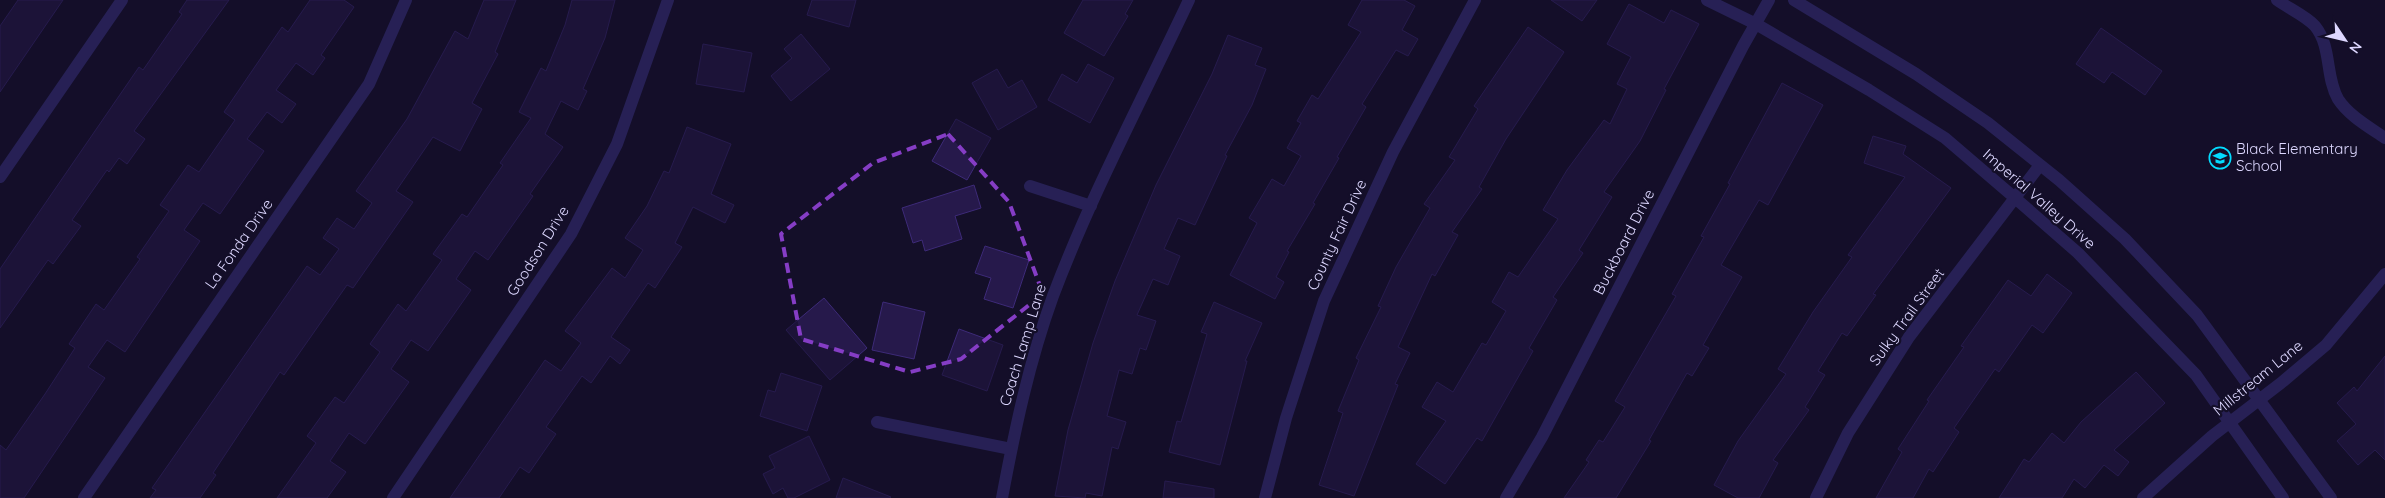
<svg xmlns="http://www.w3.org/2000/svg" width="2385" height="498" viewBox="0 0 2385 498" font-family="Quicksand,sans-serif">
	<rect width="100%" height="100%" fill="#140f29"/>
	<!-- building -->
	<path fill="#26194b" stroke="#3d2a78" d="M18 0H63L0 92V26Z
		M187 0H229L134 131 145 139 127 164 119 158 109 172 107 170 72 220 81 226 53 264 48 260 0 328V269L139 67 143 70 182 14 179 12Z
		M310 0H344L354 7 321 55 325 58 313 75 296 63 276 90 296 104 282 123 267 112 247 139 264 151 220 214 203 203 184 230 200 241 125 352 107 340 88 367 105 378 24 498H0V445L6 450 45 394 75 348 69 344 96 304 104 310 140 259 137 257 169 211 160 205 188 165 199 172 235 120 224 112 282 27 288 32Z
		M484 0H516L495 52 498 54 472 103 482 109 460 151 433 137 396 191 413 202 353 288 347 285 284 375 280 372 213 473 216 475 200 498H150L156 490 152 488 307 266 320 275 339 249 323 238 337 218 354 229 372 203 356 191 407 119 455 31 468 39Z
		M572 0H615L605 38 583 89 587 91 578 110 561 101 545 134 563 147 530 194 533 196 488 260 475 251 456 279 471 290 428 351 411 340 391 369 409 382 365 444 349 433 330 461 346 472 327 498H277L316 443 307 436 335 397 344 403 380 352 370 344 398 304 406 311 442 260 433 254 462 214 467 217 503 165 500 163 531 118 519 112 541 68 546 71 565 25Z
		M812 0H856L849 27 807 15Z
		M1083 0H1133L1125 14 1128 16 1104 56 1064 33Z
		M1362 0H1404L1415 6 1402 30 1418 39 1408 56 1396 50 1362 104 1366 107 1337 157 1339 158 1313 203 1315 204 1287 251 1289 252 1276 277 1284 282 1275 299 1230 275 1257 223 1249 218 1272 179 1284 186 1301 156 1287 148 1301 123 1297 121 1312 95 1318 99 1361 32 1348 25Z
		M1551 0H1597L1582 21Z
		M1629 4 1664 23 1671 10 1699 24 1664 89 1666 90 1640 141 1604 192 1612 197 1579 250 1583 253 1553 297 1557 300 1529 348 1533 351 1482 441 1477 438 1445 484 1416 464 1446 421 1422 407 1437 382 1453 392 1482 343 1486 345 1506 311 1492 302 1509 272 1518 277 1558 219 1543 210 1567 170 1604 120 1610 124 1627 89 1617 84 1631 57 1607 44Z
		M1528 27 1564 52 1506 139 1479 187 1482 189 1452 232 1458 235 1435 276 1432 274 1398 347 1410 353 1395 384 1398 385 1354 496 1319 485 1343 413 1338 411 1359 360 1356 358 1381 307 1378 306 1396 267 1430 208 1424 204 1455 160 1449 157 1478 109 1474 106Z
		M2101 28 2162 71 2145 95 2112 72 2104 83 2076 64Z
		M801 34 830 69 791 101 771 76 792 58 784 49Z
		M1228 35 1262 48 1255 65 1266 69 1252 105 1225 155 1227 156 1195 225 1178 218 1164 249 1180 256 1168 285 1153 279 1137 315 1156 321 1146 350 1140 348 1132 374 1119 370 1107 416 1126 422 1118 449 1112 447 1102 496 1086 493 1085 498 1055 496 1068 430 1093 343 1115 281 1156 185 1212 74Z
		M703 44 752 53 744 92 696 84Z
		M1088 64 1114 78 1090 123 1048 100 1062 74 1077 83Z
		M997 69 1008 88 1022 80 1037 107 998 130 972 83Z
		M1782 83 1823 105 1768 205 1759 200 1721 265 1742 277 1703 345 1709 348 1692 376 1687 373 1649 440 1651 441 1616 498H1564L1589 462 1586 460 1599 440 1603 442 1625 407 1615 401 1676 296 1672 294 1704 237 1701 236 1730 184 1728 183Z
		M956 119 991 138 967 180 932 161Z
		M687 127 731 144 711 194 734 205 725 223 693 207 675 243 682 247 655 288 648 283 611 337 630 350 620 364 610 356 591 383 582 376 546 427 556 434 529 473 520 467 499 498H450L545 360 561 371 581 343 565 331 612 268 625 278 643 250 625 238 647 206 664 171 669 173Z
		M1873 136 1906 146 1903 154 1951 188 1873 294 1876 295 1847 336 1842 333 1818 371 1825 375 1805 407 1809 410 1773 460 1778 463 1759 498H1738L1714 485 1738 441 1786 374 1778 369 1813 312 1852 257 1848 255 1905 177 1864 163Z
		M974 185 981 208 955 216 962 239 925 251 922 240 913 243 902 208Z
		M985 246 1029 260 1013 308 984 299 991 278 975 273Z
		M2047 274 2072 293 2043 333 2032 325 1999 372 1995 369 1954 428 1959 432 1933 472 1929 469 1913 498H1876L1902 452 1898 449 1929 401 1927 400 1964 347 1961 346 2008 280 2031 296Z
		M824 298 867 348 830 380 786 330Z
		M883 302 925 312 914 359 872 350Z
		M1214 302 1262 323 1245 361H1247L1220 465 1169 452 1177 421 1181 422 1207 334 1201 332Z
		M959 329 1003 345 987 391 942 375Z
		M2385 356V460L2375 450 2358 465 2337 441 2356 424 2337 403 2354 387 2357 391Z
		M2136 372 2165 403 2114 450 2129 462 2118 476 2104 465 2085 488 2074 479 2062 498H1999L2024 459 2029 462 2052 433 2064 443 2081 422Z
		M781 373 822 386 807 431 760 416 768 390 775 392Z
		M809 436 830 480 794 498H788L783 488 773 494 763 474 775 468 769 456Z
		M843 478 891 497 890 498H836Z
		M1165 481 1214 489V498H1163Z"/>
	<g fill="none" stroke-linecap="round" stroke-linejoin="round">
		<!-- minor -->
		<path stroke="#3e378b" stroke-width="12" d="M1707 0 1756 24 1869 90 1945 138 2015 198 2078 253 2196 375 2283 498
			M1794 0 1916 74 1988 123 2059 180 2125 239 2197 315 2331 498
			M2277 0C2288 8 2306 16 2315 26 2332 47 2325 76 2338 99 2349 116 2369 127 2385 138
			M0 177 122 0
			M1030 186 1091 206
			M877 422 1011 449
			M84 498 369 84 406 0
			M393 498 571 234 617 144 668 0
			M1002 498C1015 429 1029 362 1053 296 1091 195 1143 98 1189 0
			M1265 498 1286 418 1324 301 1393 152 1475 0
			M1506 498 1542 437 1743 46 1769 0
			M1816 498 1848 433 1909 337 2040 165
			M2143 498 2212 436 2281 383 2326 345 2385 274"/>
	</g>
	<!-- marked area -->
	<path d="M0 0H2385V498H0ZM948 134 1009 202 1043 294 961 359 910 372 801 339 781 234 873 163Z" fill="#140f29" fill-opacity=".55" fill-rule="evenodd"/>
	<path fill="none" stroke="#853dc5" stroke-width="4" stroke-dasharray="10 6" stroke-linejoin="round" d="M948 134 1009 202 1043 294 961 359 910 372 801 339 781 234 873 163Z"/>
	<!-- icons -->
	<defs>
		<g id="school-ring" transform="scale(1.125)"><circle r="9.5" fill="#140f29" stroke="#03dcff" stroke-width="1.5"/><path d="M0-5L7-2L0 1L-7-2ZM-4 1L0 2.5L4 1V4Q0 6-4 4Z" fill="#03dcff"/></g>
	</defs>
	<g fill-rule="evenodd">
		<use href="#school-ring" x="2220" y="158"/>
	</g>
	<g text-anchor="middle" stroke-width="4.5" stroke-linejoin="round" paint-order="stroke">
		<!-- poi labels -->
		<g font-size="15" fill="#ddd7ff" stroke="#140f29" text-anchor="start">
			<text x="2236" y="154">Black Elementary<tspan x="2236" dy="17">School</tspan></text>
		</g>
		<!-- street labels -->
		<g font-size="15" fill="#ddd7ff" stroke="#140f29">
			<text transform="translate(2039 199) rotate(41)" y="5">Imperial Valley Drive</text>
			<text transform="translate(1337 235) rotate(-65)" y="5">County Fair Drive</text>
			<text transform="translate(1624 242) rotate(-63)" y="5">Buckboard Drive</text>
			<text transform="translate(239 244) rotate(-55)" y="5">La Fonda Drive</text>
			<text transform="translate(538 251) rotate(-58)" y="5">Goodson Drive</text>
			<text transform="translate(1907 317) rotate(-54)" y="5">Sulky Trail Street</text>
			<text transform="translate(1023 345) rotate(-73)" y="5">Coach Lamp Lane</text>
			<text transform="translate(2258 378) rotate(-39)" y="5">Millstream Lane</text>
		</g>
	</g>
	<!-- north arrow -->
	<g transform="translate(2345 40) rotate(125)" stroke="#140f29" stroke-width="4" paint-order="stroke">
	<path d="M0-4L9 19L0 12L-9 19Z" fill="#ddd7ff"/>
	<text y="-8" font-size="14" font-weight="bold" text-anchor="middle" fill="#ddd7ff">N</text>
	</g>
</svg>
